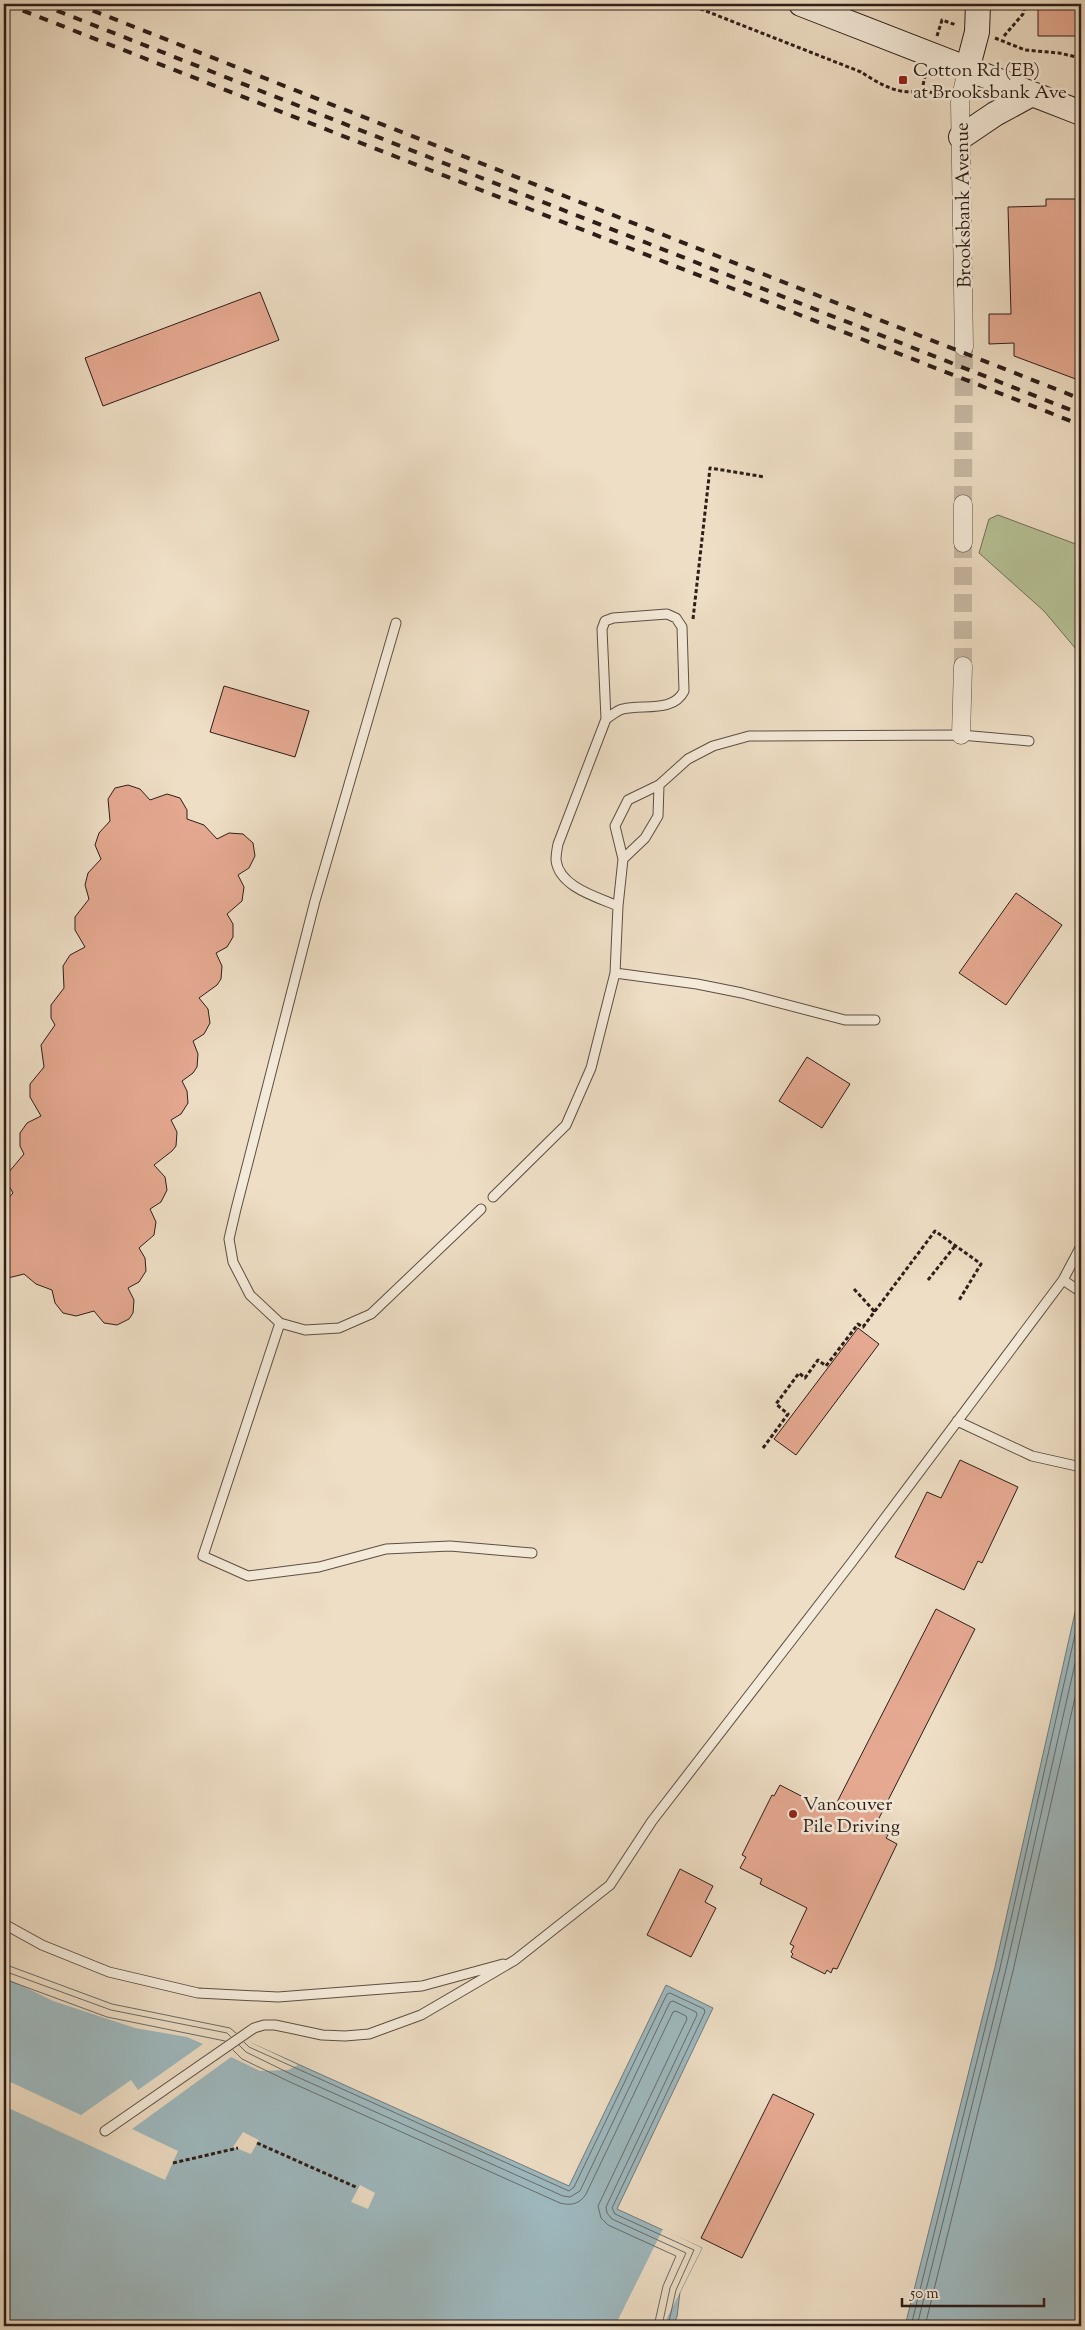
<svg xmlns="http://www.w3.org/2000/svg" width="1085" height="2330" viewBox="0 0 1085 2330" font-family="'Sorts Mill Goudy',serif">
	<rect width="100%" height="100%" fill="#eedec5"/>
	<filter id="stains"><feTurbulence type="fractalNoise" baseFrequency=".004" numOctaves="4"/><feColorMatrix values="0 0 0 0 .2 0 0 0 0 .09 0 0 0 0 .02 0 0 0 .5 -.17"/></filter>
	<radialGradient id="worn" r=".72"><stop offset=".6" stop-color="#630" stop-opacity="0"/><stop offset="1" stop-color="#630" stop-opacity=".3"/></radialGradient>
	<!-- green -->
	<path fill="#b6c296" stroke="#727058" d="M998 515 1081 546V655L1044 611 979 553 989 519Z"/>
	<!-- water -->
	<path fill="#9eb9bf" stroke="#717b7d" d="M1081 1586V2326H905L995 1967Z
		M4 1959 113 1999 251 2043 569 2186 666 1985 713 2008 617 2209 702 2248 680 2292 677 2317 672 2326H4Z"/>
	<!-- pier -->
	<path fill="#eedec5" d="M9 1958 114 1997 233 2020 254 2041 252 2043 298 2065 288 2070 260 2071 231 2057 132 2129 178 2151 165 2180 4 2106V2079L81 2115 131 2080 138 2090 203 2044 187 2037 135 2028 53 2001 4 1977V1963L7 1964Z
		M243 2132 259 2140 251 2154 233 2147Z
		M360 2185 375 2193 368 2209 351 2202Z
		M663 2229 702 2248 663 2326H615Z"/>
	<g fill="none" stroke-linecap="round" stroke-linejoin="round">
		<!-- shore -->
		<path stroke="#666c6c" stroke-width="1" d="M4 1964 112 2004 230 2028 236 2033
			M4 1971 111 2010 227 2033 231 2037
			M4 1979 107 2017 225 2041
			M244 2042 249 2047 569 2191 574 2187 667 1994 670 1993 704 2009 705 2012 612 2208 615 2214 694 2250 676 2290 668 2326
			M239 2045 246 2052 293 2075 563 2196 570 2197 580 2191 670 2002 673 2001 696 2012 697 2015 606 2207 607 2213 612 2219 686 2253 670 2288 662 2326
			M233 2050 242 2059 290 2082 560 2203C571 2206 580 2204 586 2194L673 2012 676 2011 686 2016 687 2019 598 2206 601 2218 608 2225 676 2256 663 2286 654 2326
			M911 2326 1000 1968 1081 1608
			M917 2326 1006 1969 1081 1637
			M925 2326 1013 1971 1081 1671"/>
	</g>
	<!-- building -->
	<path fill="#e5a991" stroke="#2d1e19" d="M1038 4H1081V36H1038Z
		M1046 199H1081V381L1014 356V343L989 344V314H1011L1008 207 1046 206Z
		M260 292 279 340 103 406 85 358Z
		M224 686 309 711 295 757 210 732Z
		M128 785 140 789 150 800 167 794 180 798 187 810V819L204 825 217 839 229 833 243 834 253 843 255 856 249 868 238 875 244 887 242 901 227 914 233 924V937L227 947 216 953 222 966 221 979 217 985 199 998 208 1009 210 1023 204 1034 193 1041 198 1054 197 1067 193 1073 182 1081 187 1091 188 1103 181 1114 171 1120 177 1132 176 1146 172 1151 154 1165 165 1177 167 1190 161 1202 150 1209 156 1222 154 1235 139 1248 145 1258 146 1271 139 1282 128 1288 134 1300 133 1313 129 1319 117 1325 104 1323 94 1311 76 1316 63 1313 55 1303 52 1290 36 1284 24 1274 4 1279V1203L13 1193 9 1186 8 1173 24 1154 20 1146V1133L27 1123 41 1116 30 1097V1084L44 1067 41 1045 55 1025 51 1018V1005L64 988 63 966 70 955 85 947 75 930V917L89 899 85 885 88 873 101 859 95 845 99 833 110 821 108 799 115 788Z
		M1016 893 1062 925 1006 1005 959 973Z
		M807 1057 850 1084 822 1128 779 1101Z
		M858 1328 879 1344 796 1455 774 1439Z
		M960 1460 1018 1487 982 1563 978 1561 964 1590 895 1557 927 1492 941 1498Z
		M936 1609 975 1629 874 1828 888 1835 886 1838 897 1844 837 1969 833 1968 831 1973 827 1970 825 1974 791 1957 793 1954 791 1952 794 1946 790 1944 807 1908 760 1884 762 1879 740 1868 746 1857 742 1855 772 1795 774 1796 780 1785 832 1812Z
		M680 1869 713 1886 705 1902 716 1908 691 1957 647 1935Z
		M773 2094 814 2114 742 2258 701 2238Z"/>
	<g fill="none" stroke-linecap="round" stroke-linejoin="round">
		<!-- minor-tunnel -->
		<path stroke="#c7b8a3" stroke-width="18" stroke-dasharray="18 9" stroke-linecap="butt" d="M963 504 964 347
			M963 666V543"/>
		<!-- service casing -->
		<g stroke="#5d4e44" stroke-width="11">
			<path id="service" d="M396 623 315 901 236 1209 229 1239 233 1262 250 1295 280 1323 305 1330 339 1328 371 1314 481 1209
				M606 719 602 629 605 621 613 618 667 614 676 618 682 627 684 691C673 713 643 704 623 709 617 710 611 716 606 719L558 844C557 849 556 855 556 860 559 887 597 897 618 906
				M623 859 645 838 658 816 659 785
				M615 973 697 984 742 993 845 1020H875
				M493 1197 566 1125 591 1068 615 973 618 906 623 859 615 826 628 800 659 785 688 759 713 746 749 736 961 735 1029 741
				M1063 1280 1081 1292
				M280 1323 203 1556 248 1576 319 1567 386 1549 450 1546 532 1553
				M957 1421 1032 1456 1081 1467
				M4 1924 42 1945 109 1972 198 1993 278 1997 422 1986 503 1964
				M105 2131 254 2028 264 2025H275L322 2035 345 2036 369 2034 421 2015 515 1960 610 1885 652 1821 852 1562 1063 1280 1081 1246"/>
		</g>
		<!-- minor casing -->
		<g stroke="#5d4e44" stroke-width="19">
			<path id="minor" d="M964 347 960 102 967 70
				M963 504V543
				M961 735 963 666"/>
		</g>
		<!-- secondary casing -->
		<g stroke="#2d1e19" stroke-width="26">
			<path id="secondary" d="M801 4 1081 113
				M967 70 977 32 978 4
				M961 137 995 114 1030 95"/>
		</g>
		<!-- path -->
		<path stroke="#2d1e19" stroke-width="3" stroke-dasharray="4 2.5" stroke-linecap="butt" d="M688 4 861 72C878 83 902 98 922 89L944 97
			M937 36 942 20 956 25
			M1004 36 1023 14 1025 4
			M995 38 1025 50 1059 53 1081 58
			M923 85 926 73
			M693 619 710 468 765 477
			M928 1280 955 1246
			M854 1289 875 1312
			M763 1448 788 1414 776 1404 799 1373 805 1378 818 1360 826 1366 858 1324 863 1327 935 1231 981 1264 958 1302
			M257 2143 358 2188
			M173 2163 238 2148"/>
		<!-- service -->
		<use href="#service" stroke="#f4ead9" stroke-width="9"/>
		<!-- minor -->
		<use href="#minor" stroke="#f4ead9" stroke-width="18"/>
		<!-- secondary -->
		<use href="#secondary" stroke="#f4ead9" stroke-width="24"/>
		<!-- rail -->
		<path stroke="#2d1e19" stroke-width="4" stroke-dasharray="9 9" stroke-linecap="butt" d="M6 4 1081 425
			M40 4 1081 414
			M76 4 1081 399"/>
	</g>
	<!-- markers -->
	<g fill="#8f2418" stroke="#f4ead9" stroke-width="2">
		<rect x="898" y="75" width="10" height="10" rx="2.5"/>
		<circle cx="793" cy="1814" r="5"/>
	</g>
	<g text-anchor="middle" stroke-width="5" stroke-linejoin="round" paint-order="stroke">
		<!-- poi labels -->
		<g font-size="19" fill="#2d1e19" stroke="#f4ead9" text-anchor="start">
			<text x="913" y="76">Cotton Rd (EB)<tspan x="913" dy="22">at Brooksbank Ave</tspan></text>
			<text x="803" y="1810">Vancouver<tspan x="803" dy="22">Pile Driving</tspan></text>
		</g>
		<!-- street labels -->
		<g font-size="19" fill="#2d1e19" stroke="#f4ead9">
			<text transform="translate(962 205) rotate(-91)" y="7">Brooksbank Avenue</text>
		</g>
	</g>
	<!-- margin -->
	<rect width="1085" height="2330" fill="none" stroke="#eedec5" stroke-width="20"/>
	<rect x="5" y="5" width="1075" height="2320" fill="none" stroke="#2d1e19" stroke-width="2.5"/>
	<rect x="10" y="10" width="1065" height="2310" fill="none" stroke="#2d1e19"/>
	<!-- scale -->
	<path d="M902 2298v8h142v-8" fill="none" stroke="#2d1e19" stroke-width="2.5"/>
	<text x="910" y="2298" font-size="15" fill="#2d1e19" stroke="#f4ead9" stroke-width="4" paint-order="stroke">50 m</text>
	<rect width="100%" height="100%" filter="url(#stains)"/>
	<rect width="100%" height="100%" fill="url(#worn)"/>
</svg>
